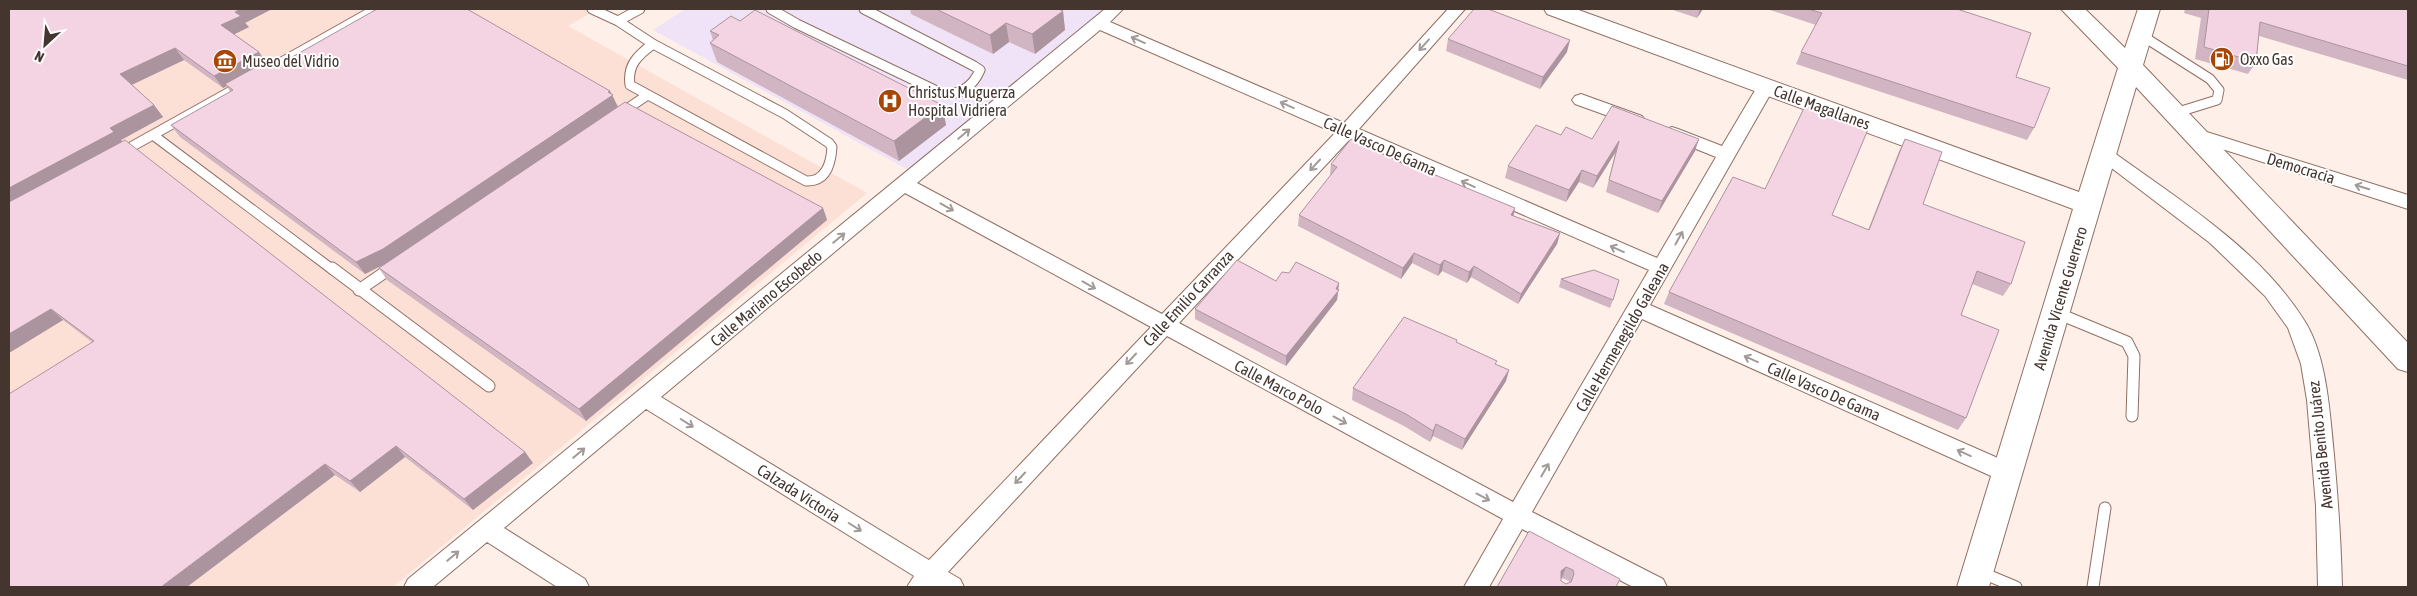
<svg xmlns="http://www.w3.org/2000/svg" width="2417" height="596" viewBox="0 0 2417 596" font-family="'Asap Condensed',sans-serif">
	<rect width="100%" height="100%" fill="#ffefe9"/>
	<!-- built -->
	<path fill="#fce0d6" d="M9 9H597L568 26 867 193 393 587H9Z"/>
	<!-- medical -->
	<path fill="#f0e3f7" d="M685 9H1107L912 172 653 30Z"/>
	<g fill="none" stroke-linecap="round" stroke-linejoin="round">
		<!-- lane-far1 casing -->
		<g stroke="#916f62" stroke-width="11">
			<path id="lane-far1" d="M592 9 618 21 653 44
				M771 9 797 24 943 94C961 95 973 86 980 70L974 66 864 9
				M618 21 640 9
				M2141 35 2210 79 2219 90 2217 100 2175 113
				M653 44 785 114 829 143 832 147C831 164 826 182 806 181L630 85C627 65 638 55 653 44Z
				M266 71 376 9
				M621 113 646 96
				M153 135 333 270
				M122 152 242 85
				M389 270 393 267"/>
		</g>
		<!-- lane casing -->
		<g stroke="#916f62" stroke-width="13">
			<path id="lane" d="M332 268 489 386
				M359 290 391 268
				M2057 313 2127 342 2134 356 2132 416
				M1980 572 2016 587
				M2093 587 2105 508"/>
		</g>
		<!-- street casing -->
		<g stroke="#916f62" stroke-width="2">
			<path id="street" d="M1105 9H1123L1110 22 1344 123 1448 9H1465L1359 129 1657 258 1716 157 1666 137 1663 133 1666 129 1672 127 1678 129 1722 146 1760 82H1772L1775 86 1650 305 2016 466 2019 473 2016 480 2008 482 2000 480 1642 319 1532 512 1663 579 1667 587H1633L1522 529 1489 587H1464L1503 519 1167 336 948 572 960 579 964 587H907L914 576 646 409 504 528 585 579 589 587H557L487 542 433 587H404L408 579ZM1100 30 1335 133 1162 314 917 183ZM1350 139 1649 270 1513 502 1179 323ZM905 193 1151 327 929 560 661 397Z
				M1581 94 1642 116 1645 120 1642 124 1636 126 1575 104 1572 100 1575 96Z
				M2194 128 2408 195V209L2188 138 2185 134 2188 130Z
				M2103 147 2109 149C2176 198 2259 248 2304 320 2327 355 2330 415 2334 455 2338 499 2341 543 2342 587H2318L2316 506 2307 400 2301 364 2288 328 2265 296 2210 243 2097 157 2094 153 2097 149Z"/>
		</g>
		<!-- secondary casing -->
		<g stroke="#916f62" stroke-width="2">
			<path id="secondary" d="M1544 9H1576L2079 192 2118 68 2061 9H2085L2125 48 2138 9H2160L2143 65 2408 343V372L2398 369 2136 87 1989 587H1957L2073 209 1547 14Z"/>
		</g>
		<!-- lane-far1 -->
		<use href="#lane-far1" stroke="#fff" stroke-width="9"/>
		<!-- lane -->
		<use href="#lane" stroke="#fff" stroke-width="11"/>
		<!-- street -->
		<use href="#street" fill="#fff" fill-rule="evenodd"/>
		<!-- secondary -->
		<use href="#secondary" fill="#fff" fill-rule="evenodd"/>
	</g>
	<!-- wall -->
	<path fill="#d2b5c2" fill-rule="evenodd" d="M9 9H272L245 23 249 27 234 34 266 62 278 65 610 91 618 107 823 208 827 220 586 421 387 280 379 268 382 265 365 274 180 137 171 125 230 92 227 86 223 88 184 60 132 85 154 105 163 117 121 140 122 141 525 452 533 463 473 510 405 457 360 492 335 475 92 342 63 320 9 353Z
		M910 9H1059L1063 11 1065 30 1035 54 1009 42 993 54 911 14Z
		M1670 9H1703L1697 18Z
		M1767 9H1957L2016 77 2034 128 2027 140 1796 64 1801 52 1816 25Z
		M2185 9H2408V80L2259 36 2256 62 2248 74 2195 59 2201 18 2184 13Z
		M710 31 942 105 946 125 899 161 717 62 710 43 713 40Z
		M1448 39 1567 52 1540 89 1446 51Z
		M1592 139 1695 151 1658 213 1606 192 1615 153 1593 188 1579 182 1566 202 1505 178 1508 166Z
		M1905 139 1923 204 2011 284 2003 296 1972 284 1961 315 1966 418 1958 430 1664 304 1669 292 1765 189 1868 230 1899 151Z
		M1331 164 1414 169 1514 216 1560 233 1557 244 1518 304 1471 277 1467 283 1442 271 1438 276 1412 263 1401 279 1298 226 1299 215 1331 175 1330 174Z
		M1561 279 1613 300 1610 308 1559 287Z
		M1276 281 1339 283 1337 300 1286 366 1195 319V309Z
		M1456 343 1496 365 1509 370 1506 381 1462 450 1433 436 1430 442 1404 426 1352 400 1353 388Z
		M1529 531 1616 587H1497ZM1562 578 1569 581V583L1566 584 1561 581V579Z"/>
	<!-- shaded-wall -->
	<path fill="#ab949e" d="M241 9H272L245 23 249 27 229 37 221 25 235 12Z
		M1700 9H1703L1697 18Z
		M1063 11 1065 30 1035 54 1032 34Z
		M1006 23 1009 42 993 54 990 35Z
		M1570 40 1567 52 1540 89 1543 77Z
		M175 48 184 60 129 86 120 74Z
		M259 52 267 64 225 84 227 86 223 88 214 76Z
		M610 91 618 107 391 261 365 274 356 262Z
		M154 105 163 117 121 140 124 144 9 206V188L110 128Z
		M942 105 946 125 899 161 894 141Z
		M1699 139 1695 151 1658 213 1662 201Z
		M1619 141 1615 153 1593 188 1597 176Z
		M1582 170 1579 182 1566 202 1569 190Z
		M823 208 827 220 586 421 579 409Z
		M1515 208 1513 219 1511 215Z
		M1560 233 1557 244 1518 304 1521 294Z
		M1414 253 1412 263 1401 279 1403 268Z
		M1444 260 1442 271 1438 276 1440 265Z
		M1474 266 1471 277 1467 283 1469 272Z
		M1339 283 1337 300 1286 366V356Z
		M51 309 63 320 9 353V334Z
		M1509 370 1506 381 1462 450 1465 439Z
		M1436 424 1433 436 1430 442 1433 431Z
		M396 446 405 457 360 492 350 481Z
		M525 452 533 463 473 510 464 499Z
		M325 464 335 475 187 587H161Z
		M1566 567 1562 578 1557 581 1561 571Z"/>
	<!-- building -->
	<path fill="#f4d3e2" stroke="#ab949e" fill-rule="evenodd" d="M9 9H241L235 12 241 16 221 25 259 52 214 76 175 48 120 74 154 105 110 128 114 132 9 188Z
		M377 9H467L610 91 608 92 613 95 383 249 356 262 171 125 233 90 225 84 270 59 278 65Z
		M936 9H1059L1063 11 1032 34 1006 23 990 35Z
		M1474 9H1488L1570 40 1543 77 1448 39Z
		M1808 9H1957L2031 33 2016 77 2050 88 2034 128 1801 52 1822 13Z
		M2209 9H2408V66L2260 22 2256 62 2204 47Z
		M755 10 942 105 894 141 710 43 719 35 710 31 731 16 740 21Z
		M625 102 823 208 579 409 379 268Z
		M1806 104 1869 127 1832 215 1869 230 1905 139 1942 152 1923 204 2025 242 2011 284 1977 271 1961 315 1999 330 1966 418 1669 292 1733 177 1765 189Z
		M1612 106 1699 139 1662 201 1609 180 1619 141 1597 176 1582 170 1569 190 1508 166 1536 125 1561 135 1566 127 1592 139Z
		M1351 139 1414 169 1416 167 1515 208 1511 215 1560 233 1521 294 1474 266 1469 272 1444 260 1440 265 1414 253 1403 268 1299 215 1337 167 1331 164Z
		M125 140 525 452 464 499 396 446 350 481 325 464 161 587H9V394L94 341 51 309 9 334V202Z
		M1237 260 1276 281 1282 272 1289 273 1296 262 1339 283 1336 289 1339 290 1286 356 1195 309Z
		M1594 270 1619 280 1613 300 1561 279Z
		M1404 317 1457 340 1456 342 1497 361 1495 364 1509 370 1465 439 1436 424 1433 431 1406 414 1353 388Z
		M1529 531 1620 579 1616 587H1497ZM1566 567 1573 570 1574 574 1571 582 1566 584 1561 581V571Z"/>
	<!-- one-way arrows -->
	<defs><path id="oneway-shaft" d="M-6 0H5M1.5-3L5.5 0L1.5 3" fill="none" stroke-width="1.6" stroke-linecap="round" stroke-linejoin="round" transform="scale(1.25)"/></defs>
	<g stroke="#a29a97">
		<use href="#oneway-shaft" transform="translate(1138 40) rotate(-156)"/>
		<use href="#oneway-shaft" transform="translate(1424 45) rotate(132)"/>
		<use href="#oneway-shaft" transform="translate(1287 105) rotate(-156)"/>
		<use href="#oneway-shaft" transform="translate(964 134) rotate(-40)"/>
		<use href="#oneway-shaft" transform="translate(1315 165) rotate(133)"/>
		<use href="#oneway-shaft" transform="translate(1468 184) rotate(-156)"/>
		<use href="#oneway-shaft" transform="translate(2362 187) rotate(-163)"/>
		<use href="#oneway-shaft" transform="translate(947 207) rotate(29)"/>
		<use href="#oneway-shaft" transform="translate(839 238) rotate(-40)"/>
		<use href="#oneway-shaft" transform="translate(1679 238) rotate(-61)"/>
		<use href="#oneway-shaft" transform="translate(1617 249) rotate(-156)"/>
		<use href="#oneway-shaft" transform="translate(1089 285) rotate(29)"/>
		<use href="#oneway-shaft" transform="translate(1131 359) rotate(133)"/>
		<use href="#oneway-shaft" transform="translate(1751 359) rotate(-156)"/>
		<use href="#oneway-shaft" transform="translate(1340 420) rotate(28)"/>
		<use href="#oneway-shaft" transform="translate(687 423) rotate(32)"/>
		<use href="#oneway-shaft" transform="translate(579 453) rotate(-40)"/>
		<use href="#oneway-shaft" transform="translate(1964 453) rotate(-156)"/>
		<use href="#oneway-shaft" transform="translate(1545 470) rotate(-60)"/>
		<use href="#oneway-shaft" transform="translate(1020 478) rotate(133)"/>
		<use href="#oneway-shaft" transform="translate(1483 497) rotate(28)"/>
		<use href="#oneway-shaft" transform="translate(855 527) rotate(32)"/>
		<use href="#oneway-shaft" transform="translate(453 556) rotate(-40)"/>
	</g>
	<!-- icons -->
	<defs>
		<g id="fuel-disc" transform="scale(1.25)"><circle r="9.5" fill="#a84605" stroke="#fff"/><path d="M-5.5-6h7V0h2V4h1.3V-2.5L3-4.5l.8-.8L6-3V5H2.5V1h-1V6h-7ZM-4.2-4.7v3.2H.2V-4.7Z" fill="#fff"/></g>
		<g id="museum-disc" transform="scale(1.25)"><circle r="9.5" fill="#a84605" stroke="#fff"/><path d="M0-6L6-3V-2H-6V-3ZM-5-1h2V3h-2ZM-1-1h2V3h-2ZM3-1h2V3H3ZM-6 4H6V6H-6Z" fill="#fff"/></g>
		<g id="hospital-disc" transform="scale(1.25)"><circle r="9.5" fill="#a84605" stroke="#fff"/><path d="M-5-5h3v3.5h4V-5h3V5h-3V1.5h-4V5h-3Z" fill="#fff"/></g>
	</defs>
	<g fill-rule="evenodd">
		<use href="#fuel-disc" x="2222" y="59"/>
		<use href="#museum-disc" x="225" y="61"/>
		<use href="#hospital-disc" x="890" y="101"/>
	</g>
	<g text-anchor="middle" stroke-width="4" stroke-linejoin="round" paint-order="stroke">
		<!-- poi labels -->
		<g font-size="16" fill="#44352f" stroke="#fff" text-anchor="start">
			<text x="2240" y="65">Oxxo Gas</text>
			<text x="242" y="67">Museo del Vidrio</text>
			<text x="908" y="98">Christus Muguerza<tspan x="908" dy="18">Hospital Vidriera</tspan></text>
		</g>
		<!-- street labels -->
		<g font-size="16" fill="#44352f" stroke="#fff">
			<text transform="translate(1822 107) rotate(20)" y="6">Calle Magallanes</text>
			<text transform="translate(1380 146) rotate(24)" y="6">Calle Vasco De Gama</text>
			<text transform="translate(2301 168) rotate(17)" y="6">Democracia</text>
			<text transform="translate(766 298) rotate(-40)" y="6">Calle Mariano Escobedo</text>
			<text transform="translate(1188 298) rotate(-47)" y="6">Calle Emilio Carranza</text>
			<text transform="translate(2060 298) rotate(-73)" y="6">Avenida Vicente Guerrero</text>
			<text transform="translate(1622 337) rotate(-60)" y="6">Calle Hermenegildo Galeana</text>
			<text transform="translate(1279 387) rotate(28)" y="6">Calle Marco Polo</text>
			<text transform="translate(1824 391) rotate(24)" y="6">Calle Vasco De Gama</text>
			<text transform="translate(2320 445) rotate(-96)" y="6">Avenida Benito Juárez</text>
			<text transform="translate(799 493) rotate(32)" y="6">Calzada Victoria</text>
		</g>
	</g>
	<!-- border -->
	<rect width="2417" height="596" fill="none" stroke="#44352f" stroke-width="20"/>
	<!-- north arrow -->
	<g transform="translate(45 45) rotate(206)" stroke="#ffffff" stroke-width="4" paint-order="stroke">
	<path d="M0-4L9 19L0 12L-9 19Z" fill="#44352f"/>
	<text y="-8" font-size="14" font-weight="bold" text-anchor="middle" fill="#44352f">N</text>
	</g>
</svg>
